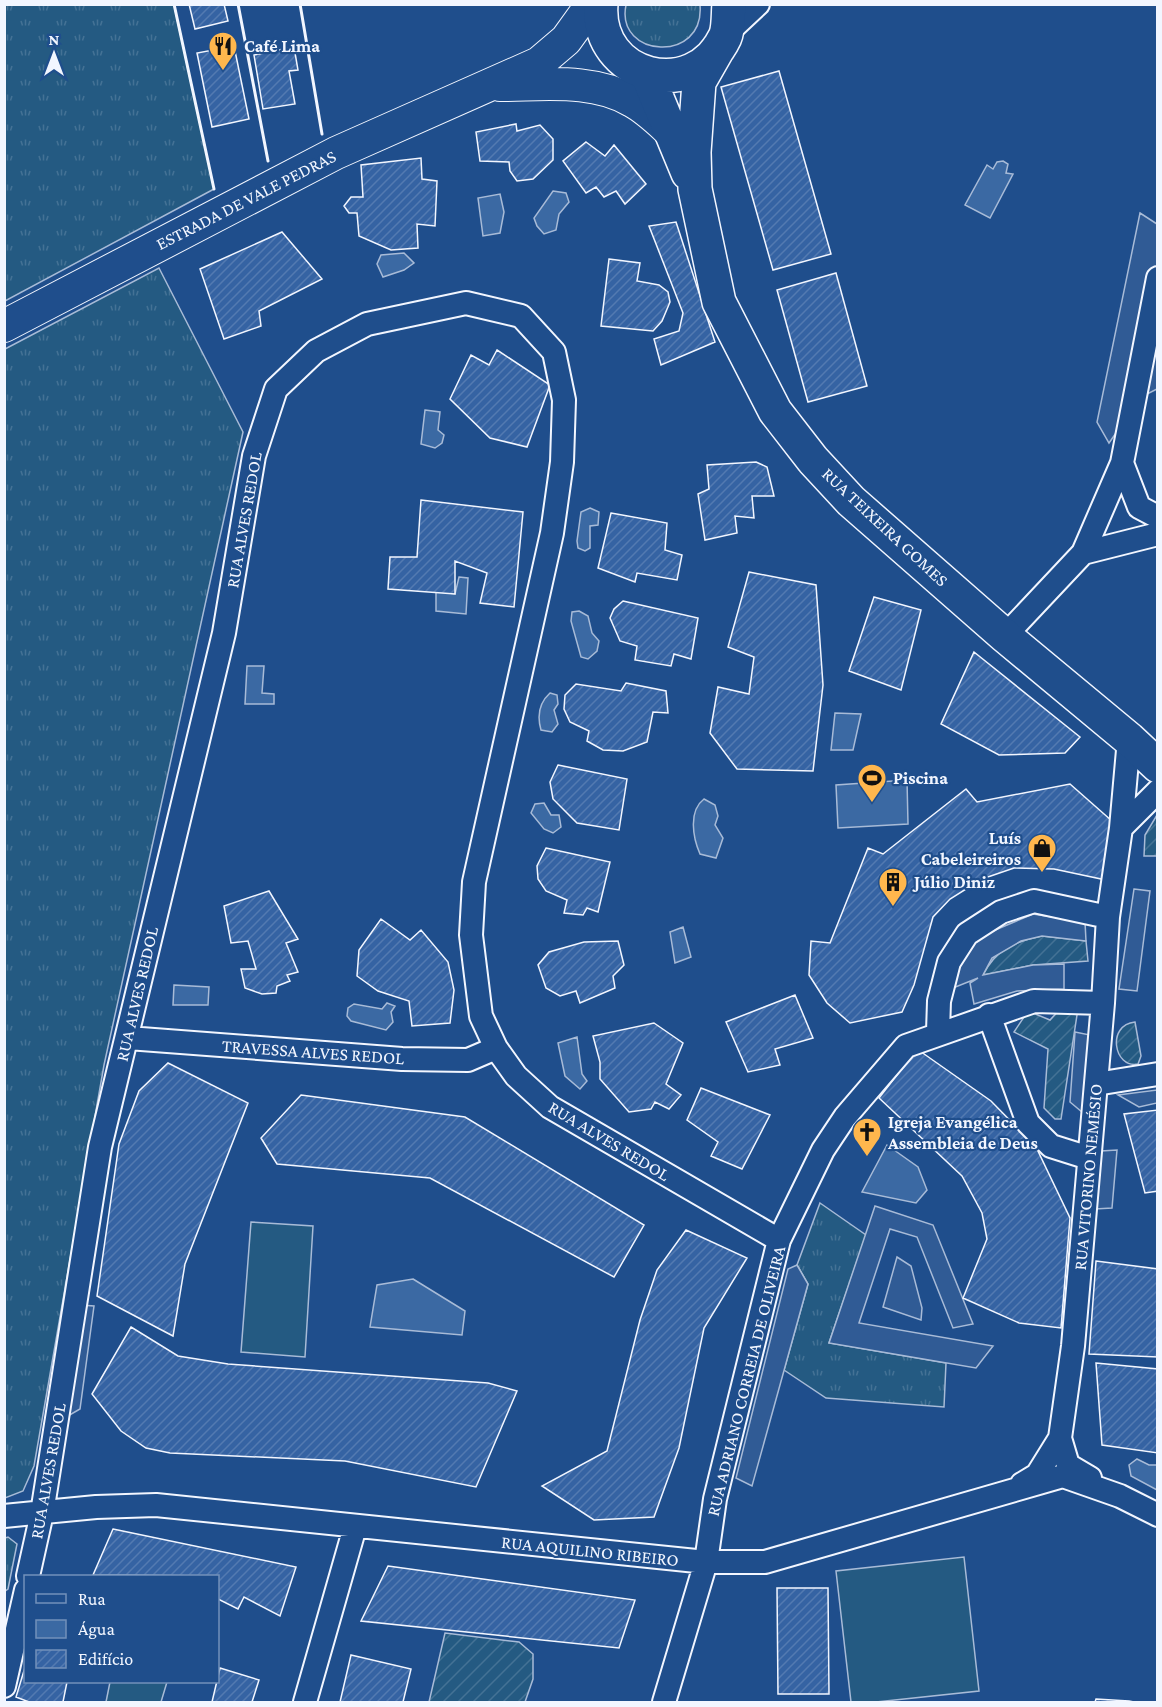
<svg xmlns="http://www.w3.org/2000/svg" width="1162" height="1707" viewBox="0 0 1162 1707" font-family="'Crimson Pro',serif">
	<defs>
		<pattern id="grass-tufts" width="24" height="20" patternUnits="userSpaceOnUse" patternTransform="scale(1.5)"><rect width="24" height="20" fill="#245a82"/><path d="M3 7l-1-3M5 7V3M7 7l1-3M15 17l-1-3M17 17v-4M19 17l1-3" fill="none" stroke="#447295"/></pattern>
		<pattern id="garden-furrows" width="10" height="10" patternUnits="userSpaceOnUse" patternTransform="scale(1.5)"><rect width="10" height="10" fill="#245a82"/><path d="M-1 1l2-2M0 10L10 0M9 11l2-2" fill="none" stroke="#447295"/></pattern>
		<pattern id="building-hatch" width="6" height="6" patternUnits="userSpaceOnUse" patternTransform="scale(1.5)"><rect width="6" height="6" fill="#3563a3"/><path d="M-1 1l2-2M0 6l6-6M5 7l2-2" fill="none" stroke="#537ab1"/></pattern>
	</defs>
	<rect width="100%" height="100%" fill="#1f4e8c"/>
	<!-- grass -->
	<path fill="url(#grass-tufts)" stroke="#a8bbd7" stroke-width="1.5" d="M5 4 174 5 214 189 5 301Z
		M626 5H700C705 64 615 58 626 5Z
		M159 268 243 432 104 1065 34 1466 23 1491 5 1498V349Z
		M820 1203 866 1235 829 1343 946 1363 944 1407 826 1398 784 1370 808 1284 797 1265Z
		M8 1537 17 1544 8 1589 5 1591V1538Z"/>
	<!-- garden -->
	<path fill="url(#garden-furrows)" stroke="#a8bbd7" stroke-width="1.5" d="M1157 815V856H1144L1145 835Z
		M1042 936 1086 941 1088 961 1033 965 983 975C996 949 1014 942 1042 936Z
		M1062 1007 1077 1015 1061 1119H1055L1044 1108 1048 1049 1014 1032 1028 1011 1050 1020Z
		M1135 1022 1141 1056 1138 1064C1114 1069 1106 1025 1135 1022Z
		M445 1633 519 1642 533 1654V1679L525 1702H429Z"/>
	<!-- pitch -->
	<path fill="#245a82" stroke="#a8bbd7" stroke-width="1.5" d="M251 1222 313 1226 305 1357 241 1352Z
		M964 1557 979 1691 876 1702H851L836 1571Z
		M110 1682H167L161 1702H106Z"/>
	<!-- parking -->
	<path fill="#305b95" stroke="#a8bbd7" stroke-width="1.5" d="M1140 213 1157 224V389L1141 397 1109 443 1097 422Z
		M1134 889 1150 891 1137 991 1119 989Z
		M1033 914 1085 922 1086 941 1042 936 1021 941 992 958 983 975 1033 965 1064 964V989L1017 991 974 1004 970 983 978 978 953 988 961 958 981 936Z
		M1075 1032 1090 1035 1082 1112 1070 1102Z
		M1157 1090V1103L1139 1107 1118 1095Z
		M1117 1150 1112 1208 1095 1209 1101 1151Z
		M875 1206 933 1225 973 1324 953 1328 917 1237 890 1229 859 1323 993 1346 976 1368 829 1343Z
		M897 1257 911 1266 922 1308 921 1320 883 1307Z
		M797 1265 808 1284 752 1486 736 1478 788 1269Z
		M80 1305 94 1306 80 1409 61 1420Z"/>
	<!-- water -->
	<path fill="#3b69a3" stroke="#a8bbd7" stroke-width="1.5" d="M1003 161 1008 164 1006 173 1013 174 990 218 965 205 987 165 993 169 997 162Z
		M553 191 566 193 569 202 559 214 556 230 544 234 537 226 534 218Z
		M500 194 504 212 500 233 483 236 478 198Z
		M404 253 414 263 404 270 383 277 377 264 381 255Z
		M425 410 440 412 438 430 444 435 442 443 435 448 421 444Z
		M590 508 599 512 598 525 590 526V548L585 551 578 548 577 541 581 512Z
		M459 577 468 578 466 614 436 611V591L455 594Z
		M579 611 588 616 592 633 599 641 597 651 588 659 581 657 571 621 572 612Z
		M247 666H264L262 693 274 694V704H245Z
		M550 693 557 695 558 704 554 710 558 724 552 732 541 730C537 716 539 703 550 693Z
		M835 713 861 714 853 750H831Z
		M907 780 908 824 838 828 836 785Z
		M704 799 715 805 718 816 715 825 723 838 716 858 700 854C693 838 688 811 704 799Z
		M544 803 551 815H559L561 827 553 833 544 829 531 813 535 804Z
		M683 927 691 957 675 963 670 932Z
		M174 985 209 987 208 1005H173Z
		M387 1003 395 1006 391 1012 393 1022 386 1030 351 1021 347 1016 348 1008 354 1004 382 1009Z
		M577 1037 582 1074 587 1081 580 1089 565 1076 558 1043Z
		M887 1145 918 1167 927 1190 916 1203 862 1192Z
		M413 1279 465 1311 462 1335 370 1327 377 1285Z
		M1137 1459 1149 1465H1157V1490L1131 1476 1129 1465Z"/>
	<!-- building -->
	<path fill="url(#building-hatch)" stroke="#f2f6ff" stroke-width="1.5" d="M189 4H224L228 21 195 29Z
		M234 46 249 119 212 127 197 53Z
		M294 47 298 70 289 71 295 104 263 109 254 55Z
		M779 71 831 254 773 270 721 87Z
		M516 124 517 131 540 125 553 139V160L533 179 517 181 510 171 509 162 480 161 476 132Z
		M586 142 605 156 614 145 646 184 625 204 616 191 604 197 596 187 586 193 563 161Z
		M421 158 422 179 437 181 435 226 417 224 418 248 391 250 359 236 357 213H349L344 206 351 197H363L361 165Z
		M676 222 715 342 661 365 654 339 679 331 683 313 649 226Z
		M282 232 322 279 259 311 261 326 224 339 200 269Z
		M609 259 640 263 637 281 659 285 668 292 670 302 662 321 653 331 601 326Z
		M836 273 867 386 808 402 777 290Z
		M497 350 550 385 527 447 490 438 450 399 471 355 489 365Z
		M756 462 767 467 774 496H752L754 518 735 516 737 533 705 540 698 494 709 489 707 465Z
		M421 500 523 512 514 607 480 603 487 573 455 561V594L388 589 390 557H417Z
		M611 513 667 523 665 550 682 555 677 580 637 573 635 582 598 568Z
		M749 572 816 585 823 685 813 771 737 769 710 733 718 687 749 694 754 657 728 647Z
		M874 597 921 610 901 690 849 671Z
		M623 601 698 618 691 659 674 654 671 666 635 660 637 646 620 641 610 618 614 609Z
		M974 652 1080 737 1065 753 999 755 941 724Z
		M626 683 666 691 668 713 653 712 647 742 623 751 603 750 587 741 589 731 570 722 564 709 565 695 576 684 621 691Z
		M558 765 627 779 619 830 577 823 553 799 550 782Z
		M1070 784 1112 821 1106 880 1054 869 1014 868 982 879 950 899 933 917 914 985 902 1012 850 1023 827 1003 809 975 811 941 830 943 868 848 883 854 966 789 977 802Z
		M546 848 610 862 598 912 587 908 583 915 564 913 567 900 546 891 538 879 537 866Z
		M269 891 298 939 286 943 298 972 287 975 290 981 277 986 276 993 262 994 245 988 241 969H256L248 941 231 943 224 906Z
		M381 919 410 940 421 930 448 962 454 990 450 1023 412 1026 409 1001 378 991 357 976 359 950Z
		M618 941 624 965 613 976 615 988 580 1003 576 991 560 996 546 988 538 965 549 952 584 942Z
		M795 995 813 1038 775 1049 780 1065 748 1072 726 1022Z
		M654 1023 683 1043 666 1084 681 1095 669 1109 655 1102 651 1109 629 1112 600 1079V1062L593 1036Z
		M917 1049 991 1101 1036 1147 1070 1218 1061 1328 1019 1323 963 1298 987 1239 982 1213 962 1176 879 1098Z
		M168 1063 248 1103 185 1264 173 1336 97 1296 119 1144 139 1091Z
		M701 1088 770 1115 742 1169 711 1156 718 1142 687 1120Z
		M301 1095 465 1117 644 1225 614 1277 430 1178 277 1164 261 1138Z
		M1158 1110V1191L1145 1193 1124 1114Z
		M686 1230 747 1258 704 1328 679 1448 654 1517 594 1520 542 1486 607 1451 640 1320 657 1270Z
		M1096 1261 1158 1269V1357L1089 1354Z
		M131 1327 178 1356 228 1364 488 1383 517 1391 476 1487 345 1461 170 1453 146 1448 121 1431 92 1394Z
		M1096 1363 1158 1369V1453L1102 1445Z
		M113 1529 296 1567 280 1616 244 1597 238 1609 218 1599V1576L93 1575Z
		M388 1566 635 1600 619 1648 361 1621Z
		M777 1588H828L829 1694H778Z
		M351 1655 411 1669 403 1702H340Z
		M26 1664V1682H67L63 1702H29L16 1697Z
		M220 1668 259 1680 252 1702H212Z
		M1096 1699 1129 1701 1134 1702H1095Z"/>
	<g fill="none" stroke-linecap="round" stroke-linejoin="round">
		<!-- street casing -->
		<g stroke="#f2f6ff" stroke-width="26">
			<path id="street" d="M726 34 758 4
				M1122 463 1139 507 1158 517
				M1083 553 1122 463 1158 278
				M1005 636 1083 553 1158 534
				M1121 828 1158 791
				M989 1015 1028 1123 1051 1146 1089 1158
				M938 1032 939 1001 949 962 967 934 1001 912 1034 901 1108 917
				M128 1038 402 1059 468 1060 496 1048
				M1096 1084 1158 1074
				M1090 1478 1068 1465 1060 1438 1073 1346 1103 1003 1108 917 1121 828 1129 739
				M1022 1484 1037 1475 1060 1438
				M4 1516 96 1507 156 1505 706 1562H765L1063 1476 1120 1496 1158 1515
				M28 1576 42 1513 100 1147 224 633 254 456 276 389 316 351 367 324 466 303 521 316 554 352 564 400 562 462 552 533 474 882 471 935 481 1016 496 1048 516 1076 550 1107 779 1240
				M4 1686 26 1590
				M305 1702 355 1527
				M664 1702 706 1562 715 1499 779 1240 823 1150 845 1117 906 1046 1034 1001 1103 1003"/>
		</g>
		<!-- secondary casing -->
		<g stroke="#f2f6ff" stroke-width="34">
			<path id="secondary" d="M500 85C544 85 593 78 632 101 647 109 660 122 672 133
				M4 326 336 153 539 63 566 40 592 4"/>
		</g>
		<!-- primary casing -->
		<g stroke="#f2f6ff" stroke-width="36">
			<path id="primary" d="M601 4C595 79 694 103 725 37 729 28 728 14 729 4
				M719 47 699 82 694 152 695 189 719 302 775 411 813 460 851 501 1005 636 1129 739 1158 766
				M647 74 688 173"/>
		</g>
		<!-- street -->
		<use href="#street" stroke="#1f4e8c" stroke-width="22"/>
		<!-- secondary -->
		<use href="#secondary" stroke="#1f4e8c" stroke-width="32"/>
		<!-- primary -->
		<use href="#primary" stroke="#1f4e8c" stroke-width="33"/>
		<!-- wall -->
		<path stroke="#f2f6ff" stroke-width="3" d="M174 4 214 189
			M238 4 268 161
			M300 4 322 134"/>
	</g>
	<!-- icons -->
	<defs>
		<g id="restaurant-pin" transform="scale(1.5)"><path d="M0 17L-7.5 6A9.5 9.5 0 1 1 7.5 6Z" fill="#ffb74d" stroke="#1f4e8c"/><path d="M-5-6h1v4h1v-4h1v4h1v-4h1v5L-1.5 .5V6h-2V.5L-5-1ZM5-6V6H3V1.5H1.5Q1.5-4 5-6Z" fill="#111"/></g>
		<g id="stadium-pin" transform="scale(1.5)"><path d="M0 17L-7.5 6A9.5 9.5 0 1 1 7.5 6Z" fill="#ffb74d" stroke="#1f4e8c"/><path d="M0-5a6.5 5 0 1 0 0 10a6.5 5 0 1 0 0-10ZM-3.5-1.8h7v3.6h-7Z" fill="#111"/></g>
		<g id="shop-pin" transform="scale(1.5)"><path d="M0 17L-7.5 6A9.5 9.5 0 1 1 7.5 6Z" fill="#ffb74d" stroke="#1f4e8c"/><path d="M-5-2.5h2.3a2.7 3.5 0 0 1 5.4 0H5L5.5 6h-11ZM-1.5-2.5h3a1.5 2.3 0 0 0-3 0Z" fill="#111"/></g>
		<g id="building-pin" transform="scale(1.5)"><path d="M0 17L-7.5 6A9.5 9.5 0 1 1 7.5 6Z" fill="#ffb74d" stroke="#1f4e8c"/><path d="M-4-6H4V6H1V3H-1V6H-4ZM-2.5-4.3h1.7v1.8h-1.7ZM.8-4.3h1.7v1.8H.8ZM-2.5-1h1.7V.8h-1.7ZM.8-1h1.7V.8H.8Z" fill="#111"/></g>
		<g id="church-pin" transform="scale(1.5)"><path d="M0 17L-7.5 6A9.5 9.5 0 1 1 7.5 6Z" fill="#ffb74d" stroke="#1f4e8c"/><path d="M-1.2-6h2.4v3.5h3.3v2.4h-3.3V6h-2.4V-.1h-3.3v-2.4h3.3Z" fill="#111"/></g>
	</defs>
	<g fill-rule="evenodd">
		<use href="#restaurant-pin" x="223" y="46"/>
		<use href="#stadium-pin" x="872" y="778"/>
		<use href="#shop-pin" x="1042" y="848"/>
		<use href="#building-pin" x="893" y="882"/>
		<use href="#church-pin" x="867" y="1132"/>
	</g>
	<g text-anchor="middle" stroke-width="4.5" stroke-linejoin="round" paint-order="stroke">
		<!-- poi labels -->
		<g font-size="18" font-weight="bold" fill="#f2f6ff" stroke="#1f4e8c" text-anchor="start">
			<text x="244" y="52">Café Lima</text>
			<text x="893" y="784">Piscina</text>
			<text x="1021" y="844" text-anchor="end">Luís<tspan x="1021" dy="21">Cabeleireiros</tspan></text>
			<text x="914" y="888">Júlio Diniz</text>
			<text x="888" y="1128">Igreja Evangélica<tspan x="888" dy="21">Assembleia de Deus</tspan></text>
		</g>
		<!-- street labels -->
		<g font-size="18" fill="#f2f6ff" stroke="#1f4e8c">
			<text transform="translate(246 200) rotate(-27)" y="6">ESTRADA DE VALE PEDRAS</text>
			<text transform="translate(244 520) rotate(-80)" y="6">RUA ALVES REDOL</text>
			<text transform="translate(885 527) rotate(43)" y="6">RUA TEIXEIRA GOMES</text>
			<text transform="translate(137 994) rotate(-77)" y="6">RUA ALVES REDOL</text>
			<text transform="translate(313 1052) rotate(4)" y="6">TRAVESSA ALVES REDOL</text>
			<text transform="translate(609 1141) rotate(31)" y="6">RUA ALVES REDOL</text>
			<text transform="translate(1088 1177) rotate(-85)" y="6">RUA VITORINO NEMÉSIO</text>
			<text transform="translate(746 1381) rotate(-76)" y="6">RUA ADRIANO CORREIA DE OLIVEIRA</text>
			<text transform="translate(48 1471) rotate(-80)" y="6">RUA ALVES REDOL</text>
			<text transform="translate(590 1551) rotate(6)" y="6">RUA AQUILINO RIBEIRO</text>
		</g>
	</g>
	<!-- border -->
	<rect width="1162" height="1707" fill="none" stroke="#f2f6ff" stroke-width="12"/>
	<!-- legend -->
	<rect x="24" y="1575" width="195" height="108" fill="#1f4e8c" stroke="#7391ba" stroke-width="1.5"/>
	<rect x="36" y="1594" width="30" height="9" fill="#1f4e8c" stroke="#7391ba" stroke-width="1.5"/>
	<text x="78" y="1605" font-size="18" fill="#f2f6ff">Rua</text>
	<rect x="36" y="1620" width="30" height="18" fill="#3b69a3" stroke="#7391ba" stroke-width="1.5"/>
	<text x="78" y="1635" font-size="18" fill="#f2f6ff">Água</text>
	<rect x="36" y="1650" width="30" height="18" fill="url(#building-hatch)" stroke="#7391ba" stroke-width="1.5"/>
	<text x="78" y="1665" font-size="18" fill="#f2f6ff">Edifício</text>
	<!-- north arrow -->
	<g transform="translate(54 54)" stroke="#1f4e8c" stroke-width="4.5" paint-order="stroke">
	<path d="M0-4.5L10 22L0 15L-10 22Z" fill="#f2f6ff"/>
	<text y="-9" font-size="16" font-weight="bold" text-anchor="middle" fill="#f2f6ff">N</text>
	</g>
</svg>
